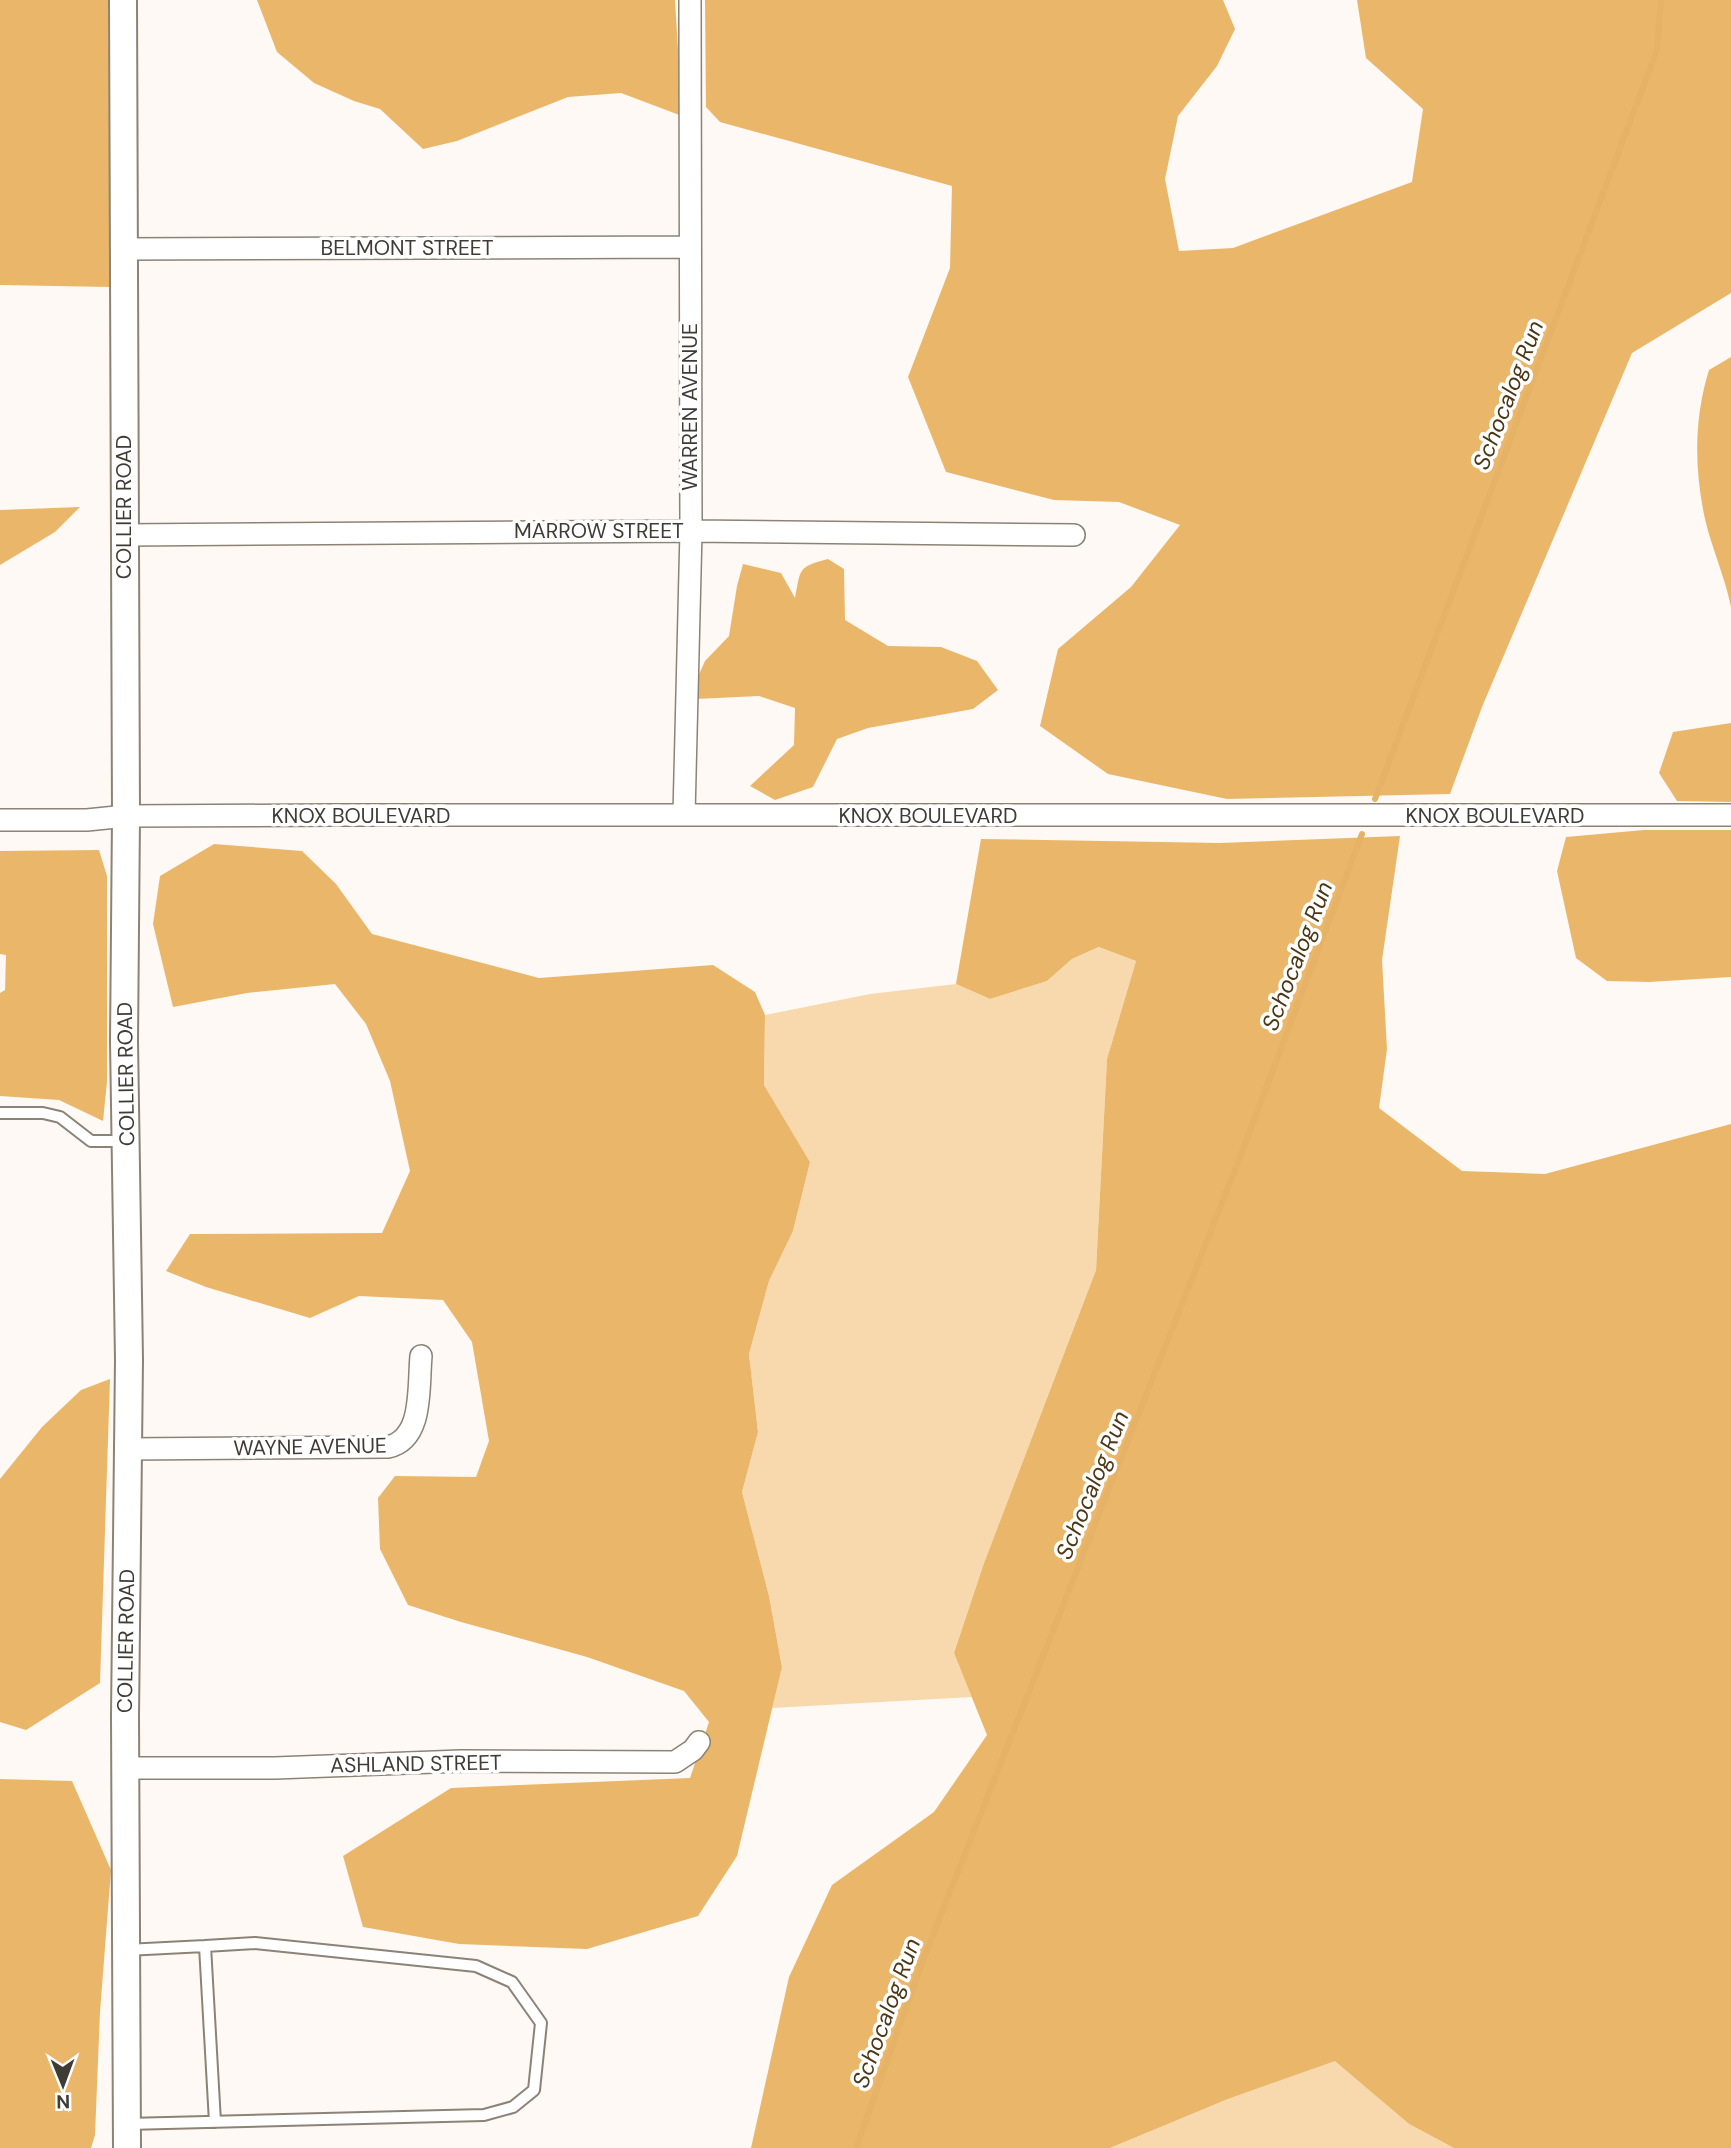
<svg xmlns="http://www.w3.org/2000/svg" width="1731" height="2148" viewBox="0 0 1731 2148" font-family="'DM Sans',sans-serif">
	<rect width="100%" height="100%" fill="#fef9f4"/>
	<!-- green -->
	<path fill="#f8d9ad" d="M1100 947 1136 961 1107 1059 1096 1270 984 1563 954 1653 972 1697 772 1708 782 1666 769 1596 742 1492 758 1432 749 1354 769 1281 793 1231 810 1162 764 1085 765 1015 870 994 956 984 990 999 1047 981 1072 959Z
		M1335 2060 1409 2124 1454 2148H1110L1228 2099Z"/>
	<!-- forest -->
	<path fill="#eab76a" d="M0 0H110V287L0 285Z
		M257 0H675L682 116 621 93 568 97 457 141 423 149 380 109 354 101 314 83 277 52Z
		M705 0H1223L1235 29 1217 66 1178 116 1165 179 1179 251 1233 248 1412 182 1423 109 1366 58 1357 0H1731V293L1632 353 1482 707 1450 794 1227 799 1108 774 1040 726 1058 649 1131 587 1180 525 1119 502 1054 500 946 472 908 377 950 268 952 186 720 122 706 107Z
		M1731 357V607C1725 577 1712 549 1705 519 1694 469 1694 418 1709 370Z
		M80 507 55 532 0 565V510Z
		M828 559 844 569 845 620 888 646 941 647 977 661 998 690 973 709 868 728 837 739 813 787 775 800 750 786 794 745 795 708 759 696 696 699 697 679 705 661 729 636 737 586 743 564 781 573 795 598C801 569 797 567 828 559Z
		M1731 723V802L1677 801 1659 773 1673 732Z
		M1644 830H1731V977L1649 982 1607 981 1576 958 1557 871 1566 837Z
		M1400 836 1382 960 1387 1049 1379 1108 1462 1171 1545 1174 1731 1124V2148H1454L1409 2124 1335 2061 1228 2099 1110 2148H751L789 1977 832 1885 934 1812 987 1735 954 1653 984 1563 1096 1270 1107 1059 1136 961 1099 947 1072 959 1047 981 990 999 956 984 981 839 1220 843Z
		M214 844 302 851 336 884 372 934 539 978 713 965 755 992 765 1015 764 1085 810 1162 793 1231 769 1281 749 1354 758 1432 742 1492 769 1596 782 1667 737 1856 698 1916 587 1949 459 1944 363 1927 343 1856 451 1788 690 1778 709 1722 684 1691 587 1657 461 1622 408 1605 380 1549 378 1498 395 1476 476 1477 489 1441 472 1342 443 1300 359 1296 310 1318 206 1287 166 1271 190 1234 382 1233 410 1171 390 1081 366 1024 335 984 247 993 173 1007 153 924 160 876Z
		M99 850 107 876V1082L103 1121 59 1100 0 1096V993L5 990 6 955 0 954V851Z
		M110 1379 100 1683 26 1730 0 1722V1479L42 1427 81 1390Z
		M0 1779 72 1781 111 1870 100 2012 95 2135 91 2148H0Z"/>
	<g fill="none" stroke-linecap="round" stroke-linejoin="round">
		<!-- stream -->
		<path stroke="#e5b266" stroke-width="6" d="M1375 799 1657 50 1661 0
			M856 2148 925 1955 1242 1152 1362 834"/>
		<!-- service casing -->
		<g stroke="#8c8376" stroke-width="14">
			<path id="service" d="M0 1113H43L60 1117 91 1141H124
				M126 1950 205 1946 215 2122
				M127 2124 484 2115 513 2107 534 2090 541 2023 512 1982 476 1966 255 1943 205 1946"/>
		</g>
		<!-- minor casing -->
		<g stroke="#8c8376" stroke-width="24">
			<path id="minor" d="M123 249 690 247
				M124 535 691 531 1074 535
				M684 815 691 531 690 0
				M0 820H87L126 816 334 815H1731
				M128 1449 388 1447C424 1439 418 1387 421 1356
				M126 1768H275L461 1761 675 1762 693 1750 699 1742"/>
		</g>
		<!-- tertiary casing -->
		<g stroke="#8c8376" stroke-width="30">
			<path id="tertiary" d="M123 0 126 816 124 1041 129 1360 125 1716 127 2148"/>
		</g>
		<!-- service -->
		<use href="#service" stroke="#fff" stroke-width="10"/>
		<!-- minor -->
		<use href="#minor" stroke="#fff" stroke-width="21"/>
		<!-- tertiary -->
		<use href="#tertiary" stroke="#fff" stroke-width="26"/>
	</g>
	<g text-anchor="middle" stroke-width="7" stroke-linejoin="round" paint-order="stroke">
		<!-- street labels -->
		<g font-size="21" fill="#3f3b35" stroke="#fff">
			<text x="407" y="255">BELMONT STREET</text>
			<text transform="translate(690 407) rotate(-90)" y="7">WARREN AVENUE</text>
			<text transform="translate(124 507) rotate(-90)" y="7">COLLIER ROAD</text>
			<text x="599" y="538">MARROW STREET</text>
			<text x="361" y="823">KNOX BOULEVARD</text>
			<text x="928" y="823">KNOX BOULEVARD</text>
			<text x="1495" y="823">KNOX BOULEVARD</text>
			<text transform="translate(126 1074) rotate(-91)" y="7">COLLIER ROAD</text>
			<text transform="translate(310 1447) rotate(-1)" y="7">WAYNE AVENUE</text>
			<text transform="translate(126 1641) rotate(-89)" y="7">COLLIER ROAD</text>
			<text transform="translate(416 1764) rotate(-1)" y="7">ASHLAND STREET</text>
		</g>
		<!-- water labels -->
		<g font-size="23" font-style="italic" fill="#4c3716" stroke="#fff">
			<text transform="translate(1508 395) rotate(-69)" y="8">Schocalog Run</text>
			<text transform="translate(1297 956) rotate(-69)" y="8">Schocalog Run</text>
			<text transform="translate(1092 1485) rotate(-68)" y="8">Schocalog Run</text>
			<text transform="translate(886 2013) rotate(-70)" y="8">Schocalog Run</text>
		</g>
	</g>
	<!-- north arrow -->
	<g transform="translate(63 2085) rotate(179)" stroke="#ffffff" stroke-width="5" paint-order="stroke">
	<path d="M0-5L12 26L0 18L-12 26Z" fill="#3f3b35"/>
	<text y="-10" font-size="19" font-weight="bold" text-anchor="middle" fill="#3f3b35">N</text>
	</g>
</svg>
